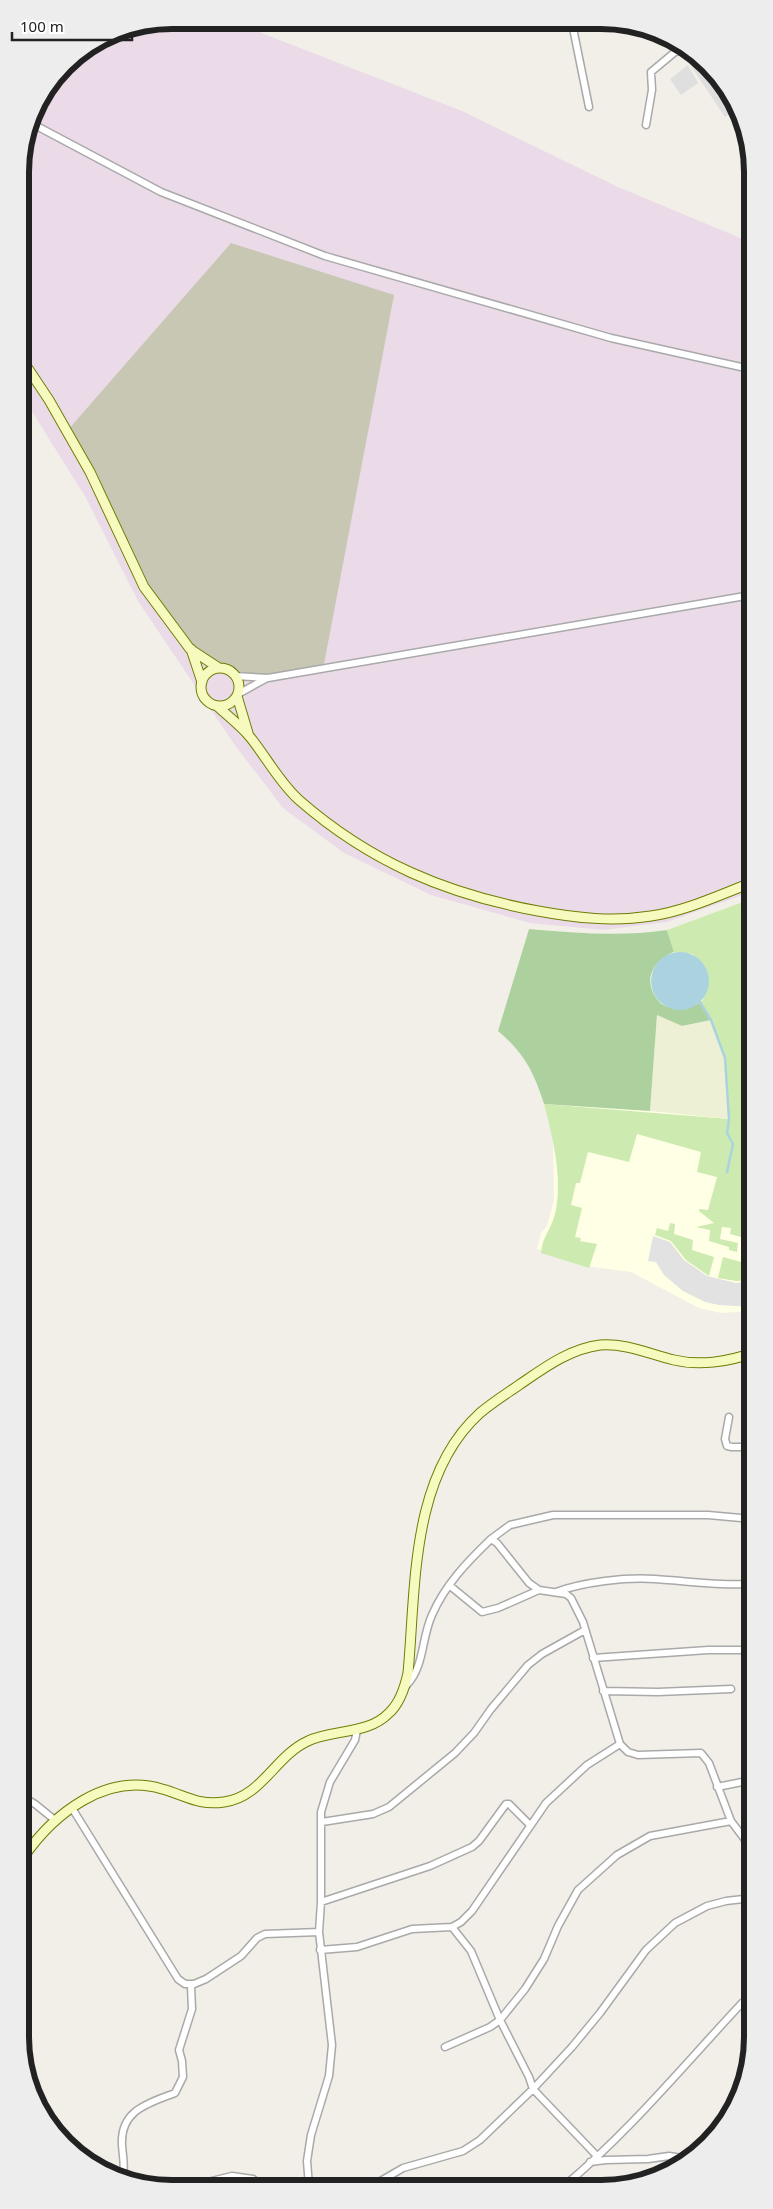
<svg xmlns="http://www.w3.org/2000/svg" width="773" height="2209" viewBox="0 0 773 2209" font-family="'Noto Sans',sans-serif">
	<rect width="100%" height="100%" fill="#f2efe9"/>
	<!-- residential -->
	<path fill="#e0dfdf" d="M695 54 708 64 733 96 738 109 725 117 689 63Z
		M688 65 698 83 681 95 670 79Z"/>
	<!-- industrial -->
	<path fill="#ebdbe8" d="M172 20H228L462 111 618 187 750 242 751 892 667 922 604 930 530 923 431 895 344 853 283 808 234 744 138 601 86 498 21 394 20 162 36 104 72 58 114 31Z"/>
	<!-- education -->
	<path fill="#ffffe5" d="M751 899 752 1311 721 1313 699 1308 631 1272 593 1267 537 1249 541 1233 547 1226 554 1200 553 1135 537 1082 528 1062 511 1041 498 1031 529 929 592 934H643L668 930Z"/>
	<!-- construction -->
	<path fill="#c7c7b4" d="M231 243 394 295 324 664 268 678 235 676 190 649 144 587 67 431Z"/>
	<!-- farmland -->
	<path fill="#eef0d5" d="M657 1015 682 1026 711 1020 725 1058 729 1119 650 1111Z"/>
	<!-- grass -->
	<path fill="#cdebb0" d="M751 899 752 1257 743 1254 744 1241 741 1237 730 1234 731 1228 722 1227 720 1239 738 1243 737 1252 729 1250V1247L709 1241 710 1230 696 1227 714 1223 699 1211V1209L708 1210 717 1177 697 1172 701 1152 637 1134 629 1162 588 1152 580 1183H576L571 1205 582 1208 575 1237 581 1238 580 1241 597 1244 589 1268 541 1253C542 1237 551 1230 555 1214 563 1179 553 1138 544 1104L729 1119 725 1058 711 1020 700 1002 703 1000 705 966 692 954 674 952 667 930Z
		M670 1223 675 1224 674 1234 693 1240 692 1250 714 1257 709 1276 686 1260 671 1241 655 1235 657 1228 668 1231Z
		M723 1257 752 1265V1280L736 1281 718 1278Z"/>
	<!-- forest -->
	<path fill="#add19e" d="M529 929C575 933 621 937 667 930L674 952C656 959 643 977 655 996 657 999 661 1005 666 1006 670 1008 677 1006 682 1006 690 1006 694 1007 700 1002L711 1020 682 1026 657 1015 650 1111 544 1104C534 1072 524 1053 498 1031Z"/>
	<!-- parking -->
	<path fill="#e2e2e2" d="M653 1236 670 1242 684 1260 707 1276 736 1283 752 1281V1307L719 1305 705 1302 683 1291 664 1275 656 1262 648 1261Z"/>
	<!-- water -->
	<path fill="#aad3df" d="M651 981a29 29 0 1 1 58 0a29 29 0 1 1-58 0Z"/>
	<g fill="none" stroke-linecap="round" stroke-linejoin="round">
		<!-- stream -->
		<path stroke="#aad3df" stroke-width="2.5" d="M700 1002 711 1020 725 1058 729 1119 727 1133 733 1144 727 1172"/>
		<!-- minor casing -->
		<g stroke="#a9a9a9" stroke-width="9">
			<path id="minor" d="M572 23 589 107
				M31 123 161 192 325 256 611 338 750 369
				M646 125 652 90 651 72 675 52 688 49
				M235 676 268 678 751 595
				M238 694 267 678
				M729 1417 725 1439 727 1446 732 1447H752
				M491 1539 510 1525 553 1515H708L752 1519
				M449 1585 482 1612 498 1608 539 1590
				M556 1592C584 1582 625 1577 655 1579 688 1581 719 1586 752 1584
				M593 1658 708 1650H752
				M406 1686C425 1666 421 1639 432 1615 445 1585 467 1562 491 1539L497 1543 529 1583 539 1590 566 1594 571 1598 583 1622 620 1744 628 1752 638 1755 701 1753 709 1763 731 1821 752 1849
				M603 1691 658 1692 731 1689
				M717 1787 752 1780
				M23 1797 35 1804 56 1821
				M72 1808 178 1979 185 1984H194L206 1979 241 1956 257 1938 265 1934 319 1932
				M322 1822 373 1814 389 1807 455 1753 474 1733 491 1709 528 1665 542 1654 585 1630
				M321 1902 430 1866 472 1847 479 1841 506 1804H509L530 1825
				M452 1927 471 1951 500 2020 529 2077 533 2089 596 2155
				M320 1950 357 1947 412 1929 452 1927 461 1922 472 1911 546 1803 587 1765 620 1744
				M445 2047 490 2027 500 2020 525 1989 544 1959 558 1926 578 1890 617 1855 650 1836 731 1821
				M590 2162 606 2160 648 2159 669 2156 689 2159
				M123 2179C125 2164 123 2159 122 2145 120 2110 149 2103 175 2093L183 2077 182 2061 179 2050 192 2009 191 1986 194 1984
				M191 2186 232 2176 253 2179 261 2186
				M309 2186 307 2161 311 2135 329 2076 332 2045 319 1932 321 1902V1812L330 1782 355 1740 357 1730
				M372 2186 403 2168 463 2151 480 2140 533 2089 572 2047 600 2013 646 1950 675 1923 707 1906 726 1901 752 1898
				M564 2186C629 2132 684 2065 742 2003L753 1997"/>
		</g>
		<!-- secondary casing -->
		<g stroke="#707d05" stroke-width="11">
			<path id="secondary" d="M21 358 49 400 90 472 144 587 190 649 219 668
				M191 649 202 682
				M201 687a19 19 0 1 1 38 0a19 19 0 1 1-38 0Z
				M237 696 248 733
				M217 706C228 716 241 726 250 737 267 758 279 782 299 800 370 862 446 894 538 911 576 918 613 922 651 916 686 911 719 895 751 883
				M23 1858C53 1814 106 1772 162 1789 185 1795 198 1806 224 1802 262 1797 275 1756 308 1741 333 1729 368 1735 389 1713 400 1703 405 1687 408 1673 416 1588 410 1476 480 1413 492 1403 506 1394 519 1385 544 1368 569 1349 600 1345 626 1343 649 1354 674 1360 699 1366 728 1362 752 1353"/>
		</g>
		<!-- minor -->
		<use href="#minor" stroke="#fff" stroke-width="6"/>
		<!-- secondary -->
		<use href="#secondary" stroke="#f7fabf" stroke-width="9"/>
	</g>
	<!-- crop -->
	<path d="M0 0H773V2209H0ZM172 29H601A143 143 0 0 1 744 172V2037A143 143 0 0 1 601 2180H172A143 143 0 0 1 29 2037V172A143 143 0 0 1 172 29Z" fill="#ededed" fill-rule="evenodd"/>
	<path fill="none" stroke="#222" stroke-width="6" d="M172 29H601A143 143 0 0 1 744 172V2037A143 143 0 0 1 601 2180H172A143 143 0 0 1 29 2037V172A143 143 0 0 1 172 29Z"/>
	<!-- scale -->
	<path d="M12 32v8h120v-8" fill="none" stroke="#222222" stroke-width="2.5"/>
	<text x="20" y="32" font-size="15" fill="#222222" stroke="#ffffff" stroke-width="4" paint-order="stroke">100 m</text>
</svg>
